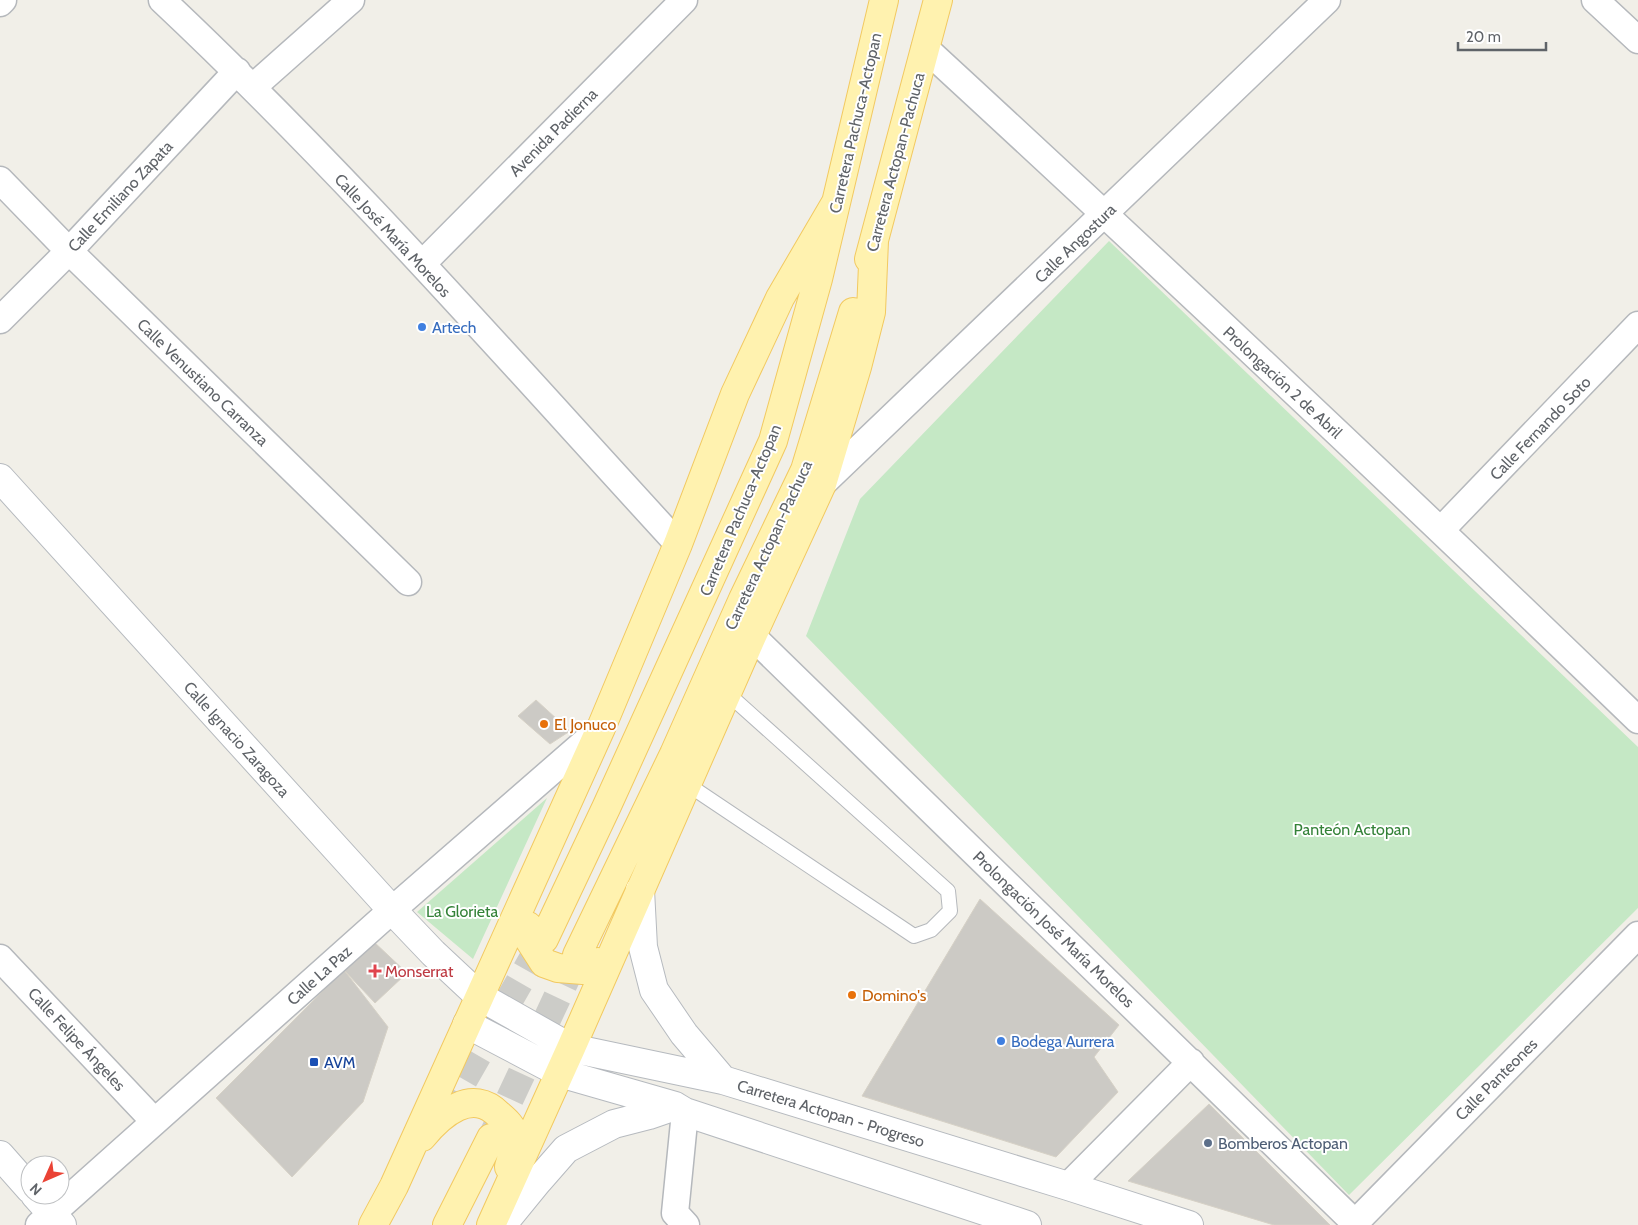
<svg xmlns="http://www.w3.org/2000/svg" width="1638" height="1225" viewBox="0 0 1638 1225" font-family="Cabin,sans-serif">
	<rect width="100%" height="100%" fill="#f1efe8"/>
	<!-- green -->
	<path fill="#c5e8c5" d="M1109 241 1638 747V908L1349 1195 806 636 860 499Z
		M547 798 473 959 417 912Z"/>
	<!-- building -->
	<path fill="#cccac5" stroke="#d6d1c6" d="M536 700 570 731 550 744 518 716Z
		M980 899 1119 1025 1094 1057 1118 1092 1056 1157 862 1096Z
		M373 941 407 973 375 1003 344 970Z
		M344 970 388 1027 363 1102 292 1177 216 1098Z
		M1209 1104 1330 1225H1274L1128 1181Z"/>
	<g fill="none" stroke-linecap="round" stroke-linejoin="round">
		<!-- primary-tunnel -->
		<path stroke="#ccccc8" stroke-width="28" stroke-dasharray="28 14" stroke-linecap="butt" d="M443 1116 544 939
			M492 1137 577 955"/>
		<!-- service casing -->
		<g stroke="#b5b8bc" stroke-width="16">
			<path id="service" d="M687 784 914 936 931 930 950 911 948 891 727 693"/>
		</g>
		<!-- minor casing -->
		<g stroke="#b5b8bc" stroke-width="29">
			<path id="minor" d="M162 0C344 171 509 360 678 544
				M1595 0 1638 40
				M0 3 3 0
				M925 48C1165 269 1403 493 1638 720
				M253 87 351 0
				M0 180 69 251 408 582
				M422 264 684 0
				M0 320 69 251 237 71
				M822 484 1327 0
				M1441 530 1638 325
				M752 636 1355 1223 1638 935
				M0 958 154 1121
				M685 1112 675 1213 686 1225
				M1068 1186 1191 1062
				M39 1225 392 910 601 728"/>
		</g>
		<!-- secondary casing -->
		<g stroke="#b6babf" stroke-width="30">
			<path id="secondary" d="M0 478 392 910 433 953 479 996 571 1048 723 1080 1068 1186 1189 1225
				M640 890 643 947 654 990 684 1034 723 1080
				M467 1024 560 1073 675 1106 685 1112 1027 1225
				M0 1155 30 1189
				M35 1195 62 1225
				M502 1225 538 1181 566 1149 614 1124 649 1115 675 1106"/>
		</g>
		<!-- primary casing -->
		<g stroke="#f2c960" stroke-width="30">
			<path id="primary" d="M869 259 938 0
				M528 926V938L544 963 558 968 583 970 598 962
				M544 939 606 808 773 441 818 279 884 0
				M577 955 674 754 743 599 805 470 853 312
				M422 1137C441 1114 472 1087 499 1115 506 1121 513 1127 515 1137 516 1146 511 1159 509 1167
				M373 1225 394 1186 601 728 678 544 735 394 780 298 835 204
				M447 1225 491 1138
				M491 1225 571 1048 752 636 822 484 857 367 871 312 874 241"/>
		</g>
		<!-- service -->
		<use href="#service" stroke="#fff" stroke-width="14"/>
		<!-- minor -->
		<use href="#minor" stroke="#fff" stroke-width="26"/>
		<!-- secondary -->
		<use href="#secondary" stroke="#fff" stroke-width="28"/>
		<!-- primary -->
		<use href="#primary" stroke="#fff2af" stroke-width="28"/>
	</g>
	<!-- markers -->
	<g fill="#3f7fe0" stroke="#fff" stroke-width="2">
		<circle cx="422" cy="327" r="5"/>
		<circle cx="1001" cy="1041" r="5"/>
	</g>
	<g fill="#e8710a" stroke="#fff" stroke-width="2">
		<circle cx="544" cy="724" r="5"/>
		<circle cx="852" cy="995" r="5"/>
	</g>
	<path fill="#e0444e" stroke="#fff" stroke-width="2" d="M372.5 963.5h5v5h5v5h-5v5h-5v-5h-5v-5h5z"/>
	<rect fill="#1a4fb4" stroke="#fff" stroke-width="2" x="309" y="1057" width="10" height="10" rx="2.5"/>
	<circle fill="#5c6f8a" stroke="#fff" stroke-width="2" cx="1208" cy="1143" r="5"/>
	<g text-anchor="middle" stroke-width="4" stroke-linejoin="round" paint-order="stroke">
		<!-- street labels -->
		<g font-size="16" fill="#5f6368" stroke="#fff">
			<text transform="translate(855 123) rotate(-77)" y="6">Carretera Pachuca-Actopan</text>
			<text transform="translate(553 132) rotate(-45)" y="6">Avenida Padierna</text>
			<text transform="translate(895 162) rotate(-75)" y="6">Carretera Actopan-Pachuca</text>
			<text transform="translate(120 196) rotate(-47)" y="6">Calle Emiliano Zapata</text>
			<text transform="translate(393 235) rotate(47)" y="6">Calle José María Morelos</text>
			<text transform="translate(1075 243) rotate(-44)" y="6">Calle Angostura</text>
			<text transform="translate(203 382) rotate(44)" y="6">Calle Venustiano Carranza</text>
			<text transform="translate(1283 382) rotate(43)" y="6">Prolongación 2 de Abril</text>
			<text transform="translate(1540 428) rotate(-46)" y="6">Calle Fernando Soto</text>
			<text transform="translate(740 510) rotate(-67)" y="6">Carretera Pachuca-Actopan</text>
			<text transform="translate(768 545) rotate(-65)" y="6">Carretera Actopan-Pachuca</text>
			<text transform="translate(237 739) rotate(48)" y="6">Calle Ignacio Zaragoza</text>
			<text transform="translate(1054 929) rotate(44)" y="6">Prolongación José María Morelos</text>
			<text transform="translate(319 975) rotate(-42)" y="6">Calle La Paz</text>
			<text transform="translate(77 1039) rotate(47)" y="6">Calle Felipe Ángeles</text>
			<text transform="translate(1496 1079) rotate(-45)" y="6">Calle Panteones</text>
			<text transform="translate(831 1113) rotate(17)" y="6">Carretera Actopan - Progreso</text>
		</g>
		<!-- shop labels -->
		<g font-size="16" fill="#366cbe" stroke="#fff" text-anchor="start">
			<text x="432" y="333">Artech</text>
			<text x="1011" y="1047">Bodega Aurrera</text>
		</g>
		<!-- food labels -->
		<g font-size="16" fill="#c56008" stroke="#fff" text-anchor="start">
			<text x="554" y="730">El Jonuco</text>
			<text x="862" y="1001">Domino's</text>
		</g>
		<!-- park labels -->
		<g font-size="16" fill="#348238" stroke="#fff">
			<text x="1352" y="835">Panteón Actopan</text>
			<text x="462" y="917">La Glorieta</text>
		</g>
		<!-- health labels -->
		<g font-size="16" fill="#be3a42" stroke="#fff" text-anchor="start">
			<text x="385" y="977">Monserrat</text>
		</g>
		<!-- transit labels -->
		<g font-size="16" fill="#164399" stroke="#fff" text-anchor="start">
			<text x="324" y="1068">AVM</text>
		</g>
		<!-- service labels -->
		<g font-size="16" fill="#4e5e75" stroke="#fff" text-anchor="start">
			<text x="1218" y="1149">Bomberos Actopan</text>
		</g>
	</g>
	<!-- north arrow -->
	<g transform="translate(45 1180) rotate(225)"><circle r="24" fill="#ffffff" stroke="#bfc1c3"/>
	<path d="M0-4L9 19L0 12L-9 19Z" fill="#ea4335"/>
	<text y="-8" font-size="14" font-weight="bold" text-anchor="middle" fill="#5f6368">N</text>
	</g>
	<!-- scale -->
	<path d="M1458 42v8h88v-8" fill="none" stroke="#5f6368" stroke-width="2.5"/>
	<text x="1466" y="42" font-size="15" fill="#5f6368" stroke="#ffffff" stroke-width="4" paint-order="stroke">20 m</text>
</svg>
